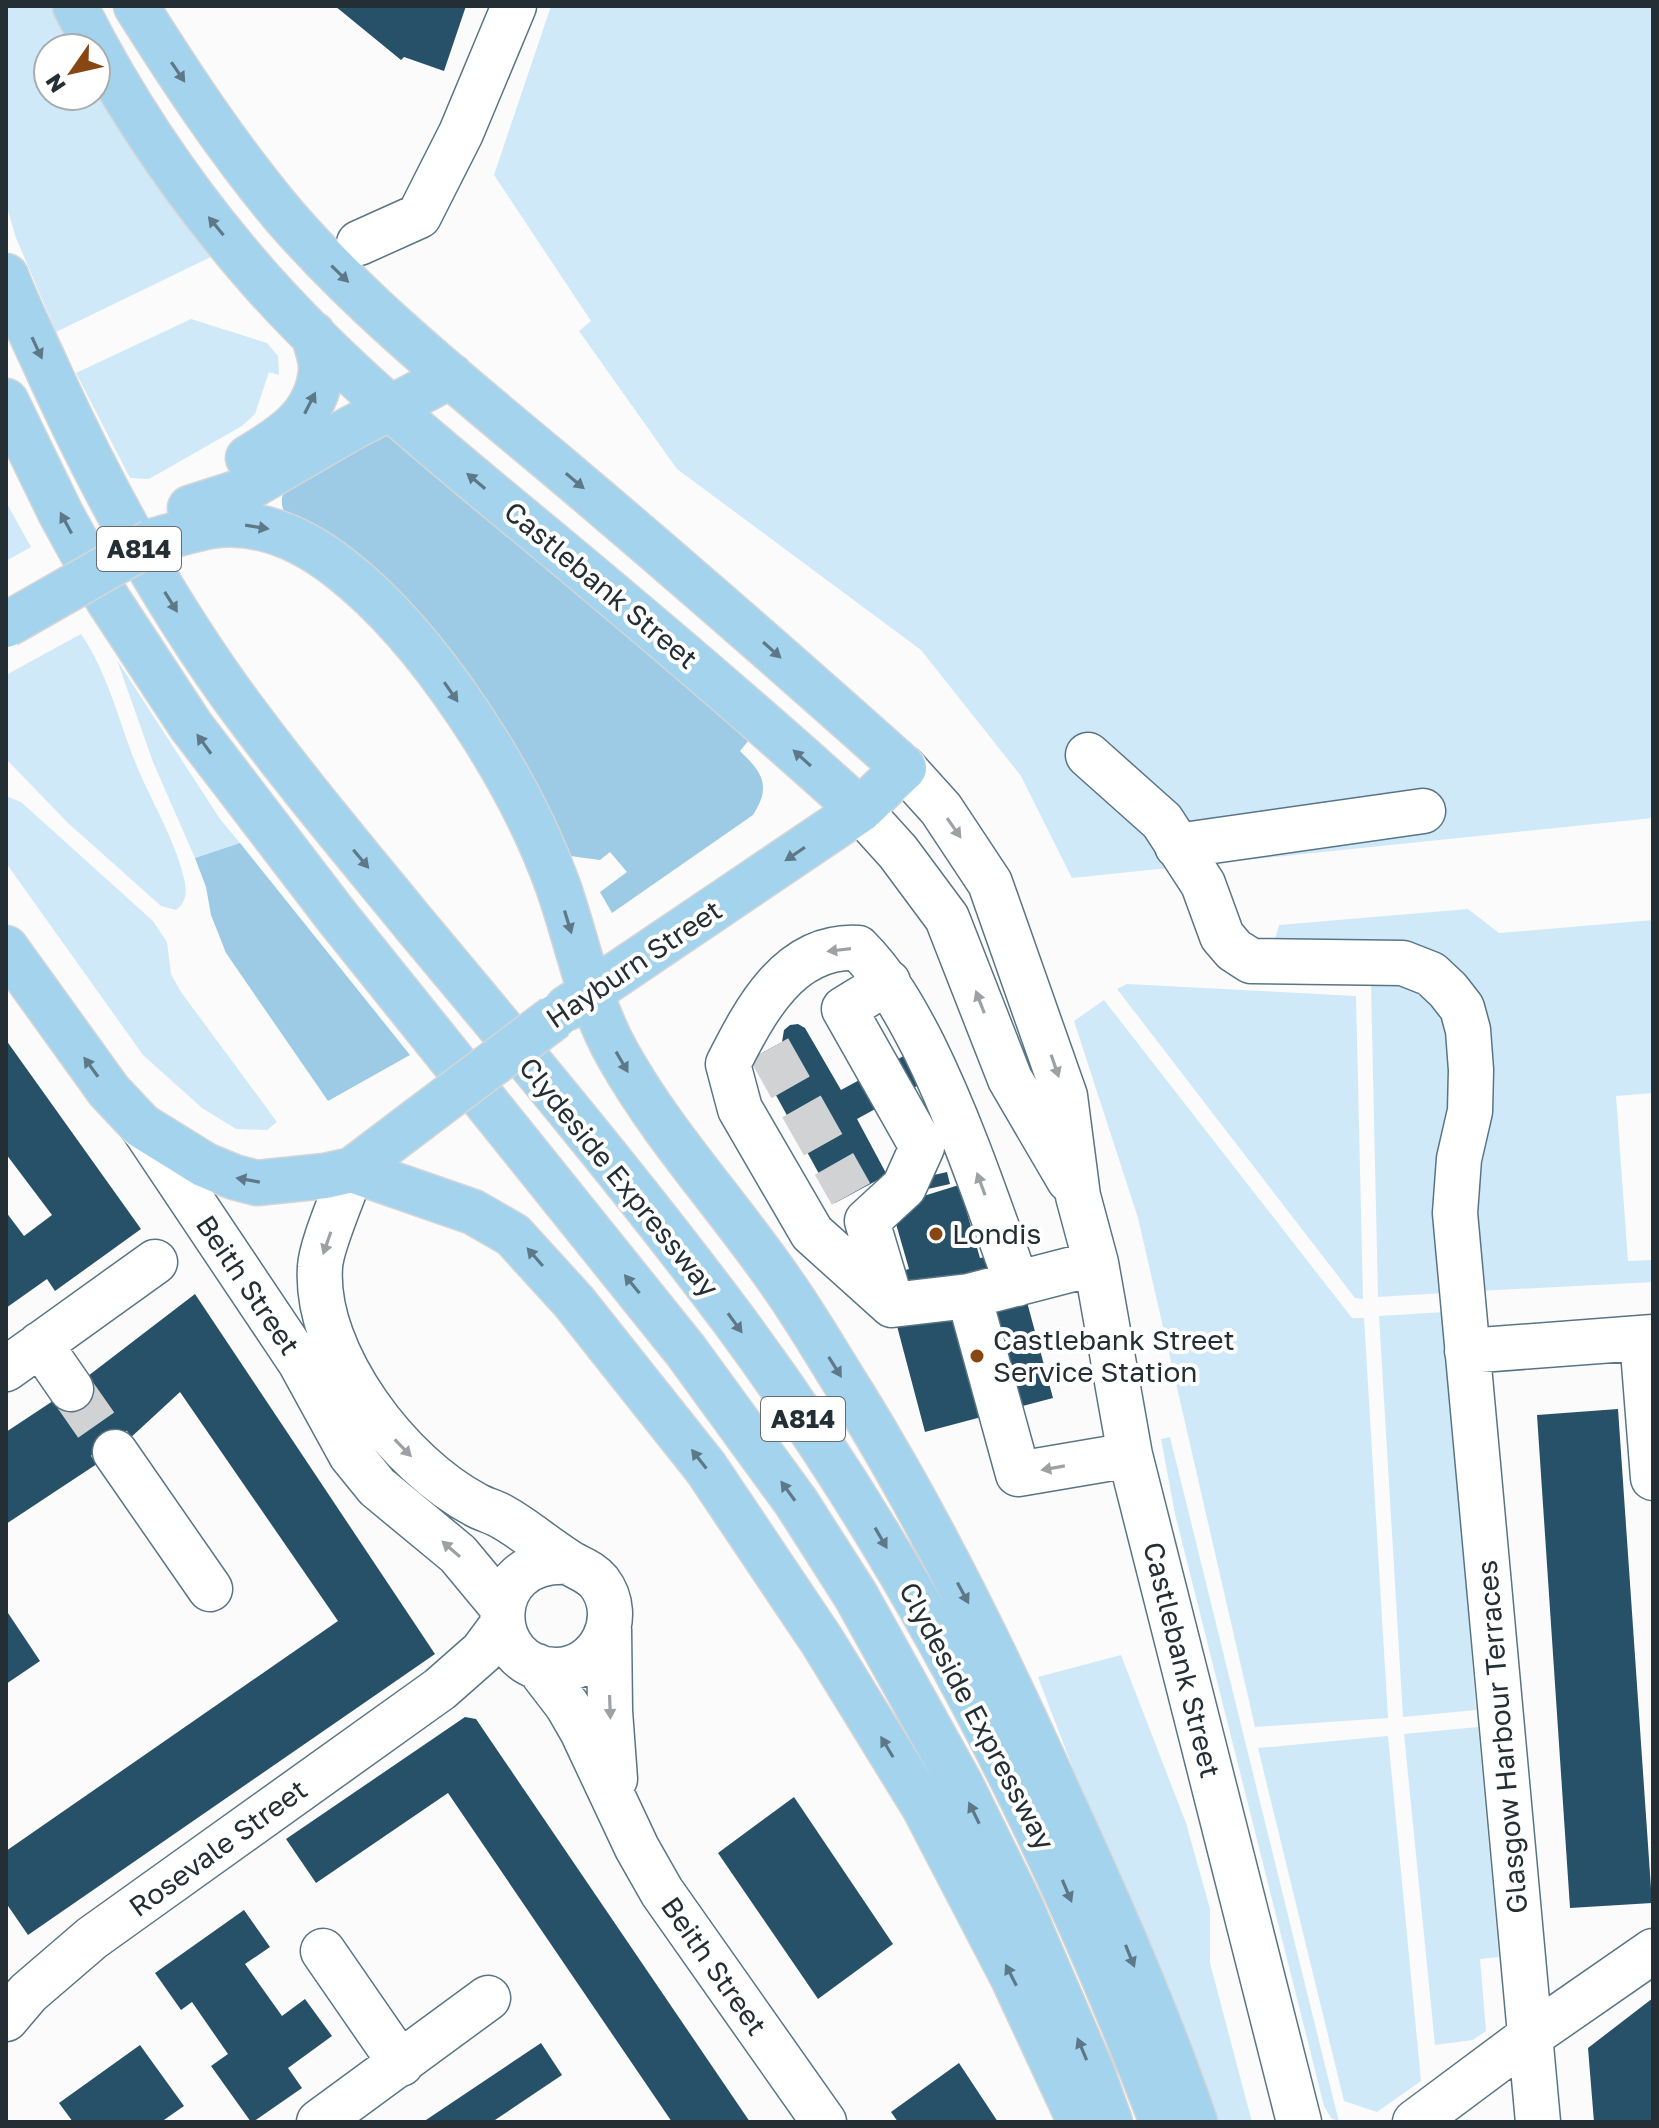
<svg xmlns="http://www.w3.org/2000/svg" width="1659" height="2128" viewBox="0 0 1659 2128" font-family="'Golos Text',sans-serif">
	<rect width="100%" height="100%" fill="#fbfbfb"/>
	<!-- green -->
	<path fill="#cfe9f9" d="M6 6H53L74 48H48V96H96V89L140 162 213 256 56 332 16 238 6 204Z
		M551 6H1653V818L1072 878 1021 776 921 650 677 469 579 331 591 321 494 175Z
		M191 319 267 343 278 356 279 375 269 372 255 414 242 426 149 479 130 478 76 373Z
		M6 502 31 547 6 561Z
		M81 634C109 675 119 723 138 769 153 804 178 846 185 883 187 895 185 903 176 910L161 906 68 823 6 759V675Z
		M117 660 220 819 240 843 195 858 153 762Z
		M6 796 21 802 153 921 167 942 171 974 181 992 277 1122 267 1130 236 1129 202 1108 143 1055 6 863Z
		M1468 909 1499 933 1653 920V1093L1616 1096 1628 1261 1653 1260V1282L1478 1291 1477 1210 1480 1176 1491 1118 1493 1088 1488 1018 1481 998 1466 976 1442 957 1275 939 1279 925Z
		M1127 984 1356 996 1363 1299 1355 1298 1117 989Z
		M1371 985H1400L1426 997 1444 1023 1451 1079 1444 1293 1378 1297Z
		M1104 1000 1352 1318H1364L1388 1718 1255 1727 1138 1218 1074 1021Z
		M1444 1312 1476 1710 1403 1717 1379 1316Z
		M1170 1437 1339 2122 1331 2118 1324 2106 1175 1514 1161 1439Z
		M1121 1655 1186 1823 1210 1909V1963L1252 2122H1208L1038 1677Z
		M1478 1727 1499 1957 1480 1959 1486 2031 1473 2040 1435 2045 1404 1734Z
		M1388 1736 1421 2081 1377 2112 1344 2101 1258 1748Z"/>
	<!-- forest -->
	<path fill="#9dcbe5" d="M389 433 749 740 740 751C762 772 772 786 753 815L612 913 600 892 627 872 610 852 600 860 570 856 557 828 285 514C280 502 280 495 290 486Z
		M240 843 410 1055 328 1101 226 953 211 915 206 887 195 858Z"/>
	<!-- building -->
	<path fill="#275168" d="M335 6H466L444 71 404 57 401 60Z
		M798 1024 805 1028 841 1090 911 1052 928 1080 857 1119 887 1175 835 1203 755 1057 782 1042 784 1030 790 1025Z
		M6 1040 141 1229 55 1291 47 1279 6 1308V1212L24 1236 52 1215 6 1154Z
		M947 1172 950 1184 928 1189 925 1177Z
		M959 1185 980 1258 986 1257 1024 1291 1053 1398 925 1432 897 1326 898 1290 893 1274 909 1269 892 1210 917 1198Z
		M195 1294 435 1654 28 1935 6 1903V1851L338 1621 180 1392 115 1452 6 1524V1432L71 1389Z
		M1618 1409 1652 1903 1570 1908 1537 1415Z
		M6 1610 40 1661 6 1684Z
		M465 1717 476 1719 750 2122H672L448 1793 316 1883 286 1839Z
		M794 1797 893 1944 818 1999 718 1853Z
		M244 1910 270 1947 245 1964 282 2016 305 1999 332 2036 288 2068 302 2088 253 2122H251L211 2066 228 2054 192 2002 181 2010 155 1973Z
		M1653 1998V2122H1594L1588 2048Z
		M541 2043 562 2075 492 2122H423Z
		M140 2045 184 2106 161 2122H73L59 2103Z
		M959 2063 998 2122H898L891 2112Z"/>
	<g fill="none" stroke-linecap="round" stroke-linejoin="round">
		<!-- minor-tunnel -->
		<path stroke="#d0d2d3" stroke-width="44" stroke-dasharray="44 22" stroke-linecap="butt" d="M769 1049 851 1194
			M71 1389 115 1452"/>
		<!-- minor casing -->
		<g stroke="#597585" stroke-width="47">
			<path id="minor" d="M359 243 419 216 461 133 514 6
				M1088 755 1162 821 1203 884 1222 936 1234 950 1251 961 1403 963 1431 974 1448 990 1462 1008 1468 1030 1471 1070 1470 1111 1459 1159 1455 1213 1538 2122
				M904 768 941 809 990 883 1065 1096 1078 1196 1096 1263 1130 1455 1299 2122
				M860 810 898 852 947 918 1010 1079 1069 1180
				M1177 846 1423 811
				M888 982 844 1009 922 1147 904 1187 867 1221 892 1305
				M142 1126 300 1362 351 1455 377 1487 458 1554 502 1607
				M352 1170C344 1194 321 1245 320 1267 314 1355 401 1466 476 1505 483 1509 491 1511 499 1515 522 1527 542 1545 564 1559 576 1568 589 1570 599 1582 626 1617 600 1670 556 1670 485 1669 480 1557 568 1562
				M1096 1263 969 1296 1018 1474 1130 1455
				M969 1296 892 1305 812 1233 740 1109 728 1064C755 1011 789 944 858 948 886 976 905 1010 923 1045 961 1122 988 1203 1017 1284
				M1642 1338 1653 1478
				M40 1344 71 1389
				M1467 1351 1653 1337
				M6 1369 155 1262
				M115 1452 210 1589
				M609 1629 610 1711 615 1779
				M537 1666 567 1705 582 1731 637 1848 662 1892 824 2122
				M323 1951 401 2064
				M6 2019 28 1993 92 1938 440 1689 482 1652 502 1625
				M319 2122 488 1998
				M1415 2122 1529 2037 1653 1951"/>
		</g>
		<!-- major casing -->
		<g stroke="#d3d5d7" stroke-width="47">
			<path id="major" d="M75 6C126 108 190 201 265 285 353 383 457 465 558 549 660 634 761 720 860 810
				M136 6C182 79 230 152 286 218 368 312 467 390 562 470 678 568 791 667 904 768L860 810 567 1008
				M6 276C19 310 36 343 51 377 101 486 160 594 230 692 288 772 352 848 415 925 523 1054 632 1184 733 1319 915 1564 1053 1837 1162 2122
				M6 401 61 514 107 598 191 726 338 918 686 1351 796 1502 856 1596 961 1785 1020 1905 1092 2072 1110 2122
				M248 458C283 437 317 416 321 371 322 359 316 345 313 334
				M190 508 243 491 350 429 451 376
				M153 541C172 536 192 529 211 526 259 519 303 539 340 568 430 638 520 780 558 886 578 943 588 1002 618 1055 664 1137 728 1205 781 1282 808 1320 831 1361 856 1400 934 1527 1000 1663 1061 1799 1110 1905 1157 2012 1195 2122
				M6 948 109 1091 142 1126 205 1165 234 1177 257 1183 325 1176 352 1170 418 1120
				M352 1170 473 1212 513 1235 574 1302 706 1468 822 1641 924 1807 1013 1978 1080 2122"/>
		</g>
		<!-- minor -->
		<use href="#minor" stroke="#fff" stroke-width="44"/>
		<!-- major -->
		<use href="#major" stroke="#a4d4ed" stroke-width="44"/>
		<!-- major-bridge casing -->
		<g stroke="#d3d5d7" stroke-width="47" stroke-linecap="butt">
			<path id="major-bridge" d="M6 625 153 541
				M418 1120 555 1017"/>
		</g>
		<!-- major-bridge -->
		<use href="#major-bridge" stroke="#a4d4ed" stroke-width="44"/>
	</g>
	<!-- one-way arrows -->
	<defs><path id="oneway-solid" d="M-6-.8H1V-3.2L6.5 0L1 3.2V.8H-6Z" transform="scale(2)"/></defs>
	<g fill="#5d7988">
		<use href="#oneway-solid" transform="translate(178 72) rotate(56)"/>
		<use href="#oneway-solid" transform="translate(216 226) rotate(-129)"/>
		<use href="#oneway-solid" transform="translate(340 274) rotate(44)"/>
		<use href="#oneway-solid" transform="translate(37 348) rotate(65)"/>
		<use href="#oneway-solid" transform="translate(310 403) rotate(-63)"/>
		<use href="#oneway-solid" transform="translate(476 481) rotate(-140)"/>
		<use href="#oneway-solid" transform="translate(575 481) rotate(40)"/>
		<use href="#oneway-solid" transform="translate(66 523) rotate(-118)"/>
		<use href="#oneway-solid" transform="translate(257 527) rotate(9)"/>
		<use href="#oneway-solid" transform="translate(171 602) rotate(58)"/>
		<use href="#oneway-solid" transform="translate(772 650) rotate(42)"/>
		<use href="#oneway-solid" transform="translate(451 692) rotate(55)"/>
		<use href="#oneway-solid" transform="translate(204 744) rotate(-126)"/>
		<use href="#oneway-solid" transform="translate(802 758) rotate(-138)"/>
		<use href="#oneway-solid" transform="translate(795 854) rotate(146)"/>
		<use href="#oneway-solid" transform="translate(361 859) rotate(50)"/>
		<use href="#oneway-solid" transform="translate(568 922) rotate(73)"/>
		<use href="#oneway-solid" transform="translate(622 1062) rotate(60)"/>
		<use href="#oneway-solid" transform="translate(91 1067) rotate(-126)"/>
		<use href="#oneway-solid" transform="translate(248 1180) rotate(-170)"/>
		<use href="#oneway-solid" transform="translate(535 1257) rotate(-131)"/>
		<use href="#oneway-solid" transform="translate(632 1284) rotate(-129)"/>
		<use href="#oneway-solid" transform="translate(735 1323) rotate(54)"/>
		<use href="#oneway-solid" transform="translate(835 1367) rotate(58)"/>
		<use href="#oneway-solid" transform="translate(699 1459) rotate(-128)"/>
		<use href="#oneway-solid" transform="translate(788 1491) rotate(-126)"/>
		<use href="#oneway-solid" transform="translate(881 1538) rotate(60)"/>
		<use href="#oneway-solid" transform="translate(963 1593) rotate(62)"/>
		<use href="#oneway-solid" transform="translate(887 1747) rotate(-121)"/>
		<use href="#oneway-solid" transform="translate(974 1813) rotate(-116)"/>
		<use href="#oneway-solid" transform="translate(1067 1891) rotate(67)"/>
		<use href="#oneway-solid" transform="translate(1130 1956) rotate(68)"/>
		<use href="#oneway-solid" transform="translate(1011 1975) rotate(-117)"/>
		<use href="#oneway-solid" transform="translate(1082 2049) rotate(-113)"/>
	</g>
	<g fill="#9ca1a4">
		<use href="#oneway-solid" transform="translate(954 828) rotate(55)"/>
		<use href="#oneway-solid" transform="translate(839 950) rotate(173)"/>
		<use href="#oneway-solid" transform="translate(980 1002) rotate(-111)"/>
		<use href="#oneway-solid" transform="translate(1055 1066) rotate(71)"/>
		<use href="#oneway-solid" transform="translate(981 1184) rotate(-110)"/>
		<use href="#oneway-solid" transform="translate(327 1243) rotate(109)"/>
		<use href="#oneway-solid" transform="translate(403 1448) rotate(46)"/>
		<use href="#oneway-solid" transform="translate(1053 1468) rotate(170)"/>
		<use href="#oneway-solid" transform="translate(451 1549) rotate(-139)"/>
		<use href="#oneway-solid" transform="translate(610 1707) rotate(88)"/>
	</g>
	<!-- markers -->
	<g fill="#884612" stroke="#fff" stroke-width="3">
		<circle cx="936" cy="1234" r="8"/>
		<circle cx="977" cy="1356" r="8"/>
	</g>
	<g text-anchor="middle" stroke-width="8" stroke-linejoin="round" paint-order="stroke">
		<!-- shield labels -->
		<g fill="#fff" stroke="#656d72" stroke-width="2">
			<rect x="97" y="527" width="84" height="44" rx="6"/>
			<rect x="761" y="1397" width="84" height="44" rx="6"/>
		</g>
		<g font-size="26" font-weight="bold" fill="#232f35">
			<text x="139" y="558">A814</text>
			<text x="803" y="1428">A814</text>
		</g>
		<!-- street labels -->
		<g font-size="28" fill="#232f35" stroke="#fff">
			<text transform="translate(601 585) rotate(40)" y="10">Castlebank Street</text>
			<text transform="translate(634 964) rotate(-34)" y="10">Hayburn Street</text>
			<text transform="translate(619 1177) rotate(51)" y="10">Clydeside Expressway</text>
			<text transform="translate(248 1285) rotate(56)" y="10">Beith Street</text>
			<text transform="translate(1182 1660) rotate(76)" y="10">Castlebank Street</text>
			<text transform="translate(977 1716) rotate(62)" y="10">Clydeside Expressway</text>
			<text transform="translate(1502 1737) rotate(-95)" y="10">Glasgow Harbour Terraces</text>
			<text transform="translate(218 1848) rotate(-36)" y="10">Rosevale Street</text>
			<text transform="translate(714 1966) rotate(55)" y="10">Beith Street</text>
		</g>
		<!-- poi labels -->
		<g font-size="28" fill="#232f35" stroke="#fff" text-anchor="start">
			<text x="952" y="1244">Londis</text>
			<text x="993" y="1350">Castlebank Street<tspan x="993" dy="32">Service Station</tspan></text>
		</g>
	</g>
	<!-- border -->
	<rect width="1659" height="2128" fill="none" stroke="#232f35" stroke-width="16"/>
	<!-- north arrow -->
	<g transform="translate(72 72) rotate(236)"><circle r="38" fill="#ffffff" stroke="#a7acae" stroke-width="2"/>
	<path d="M0-6L14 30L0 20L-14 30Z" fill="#884612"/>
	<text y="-12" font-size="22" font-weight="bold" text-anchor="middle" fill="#232f35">N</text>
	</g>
</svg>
